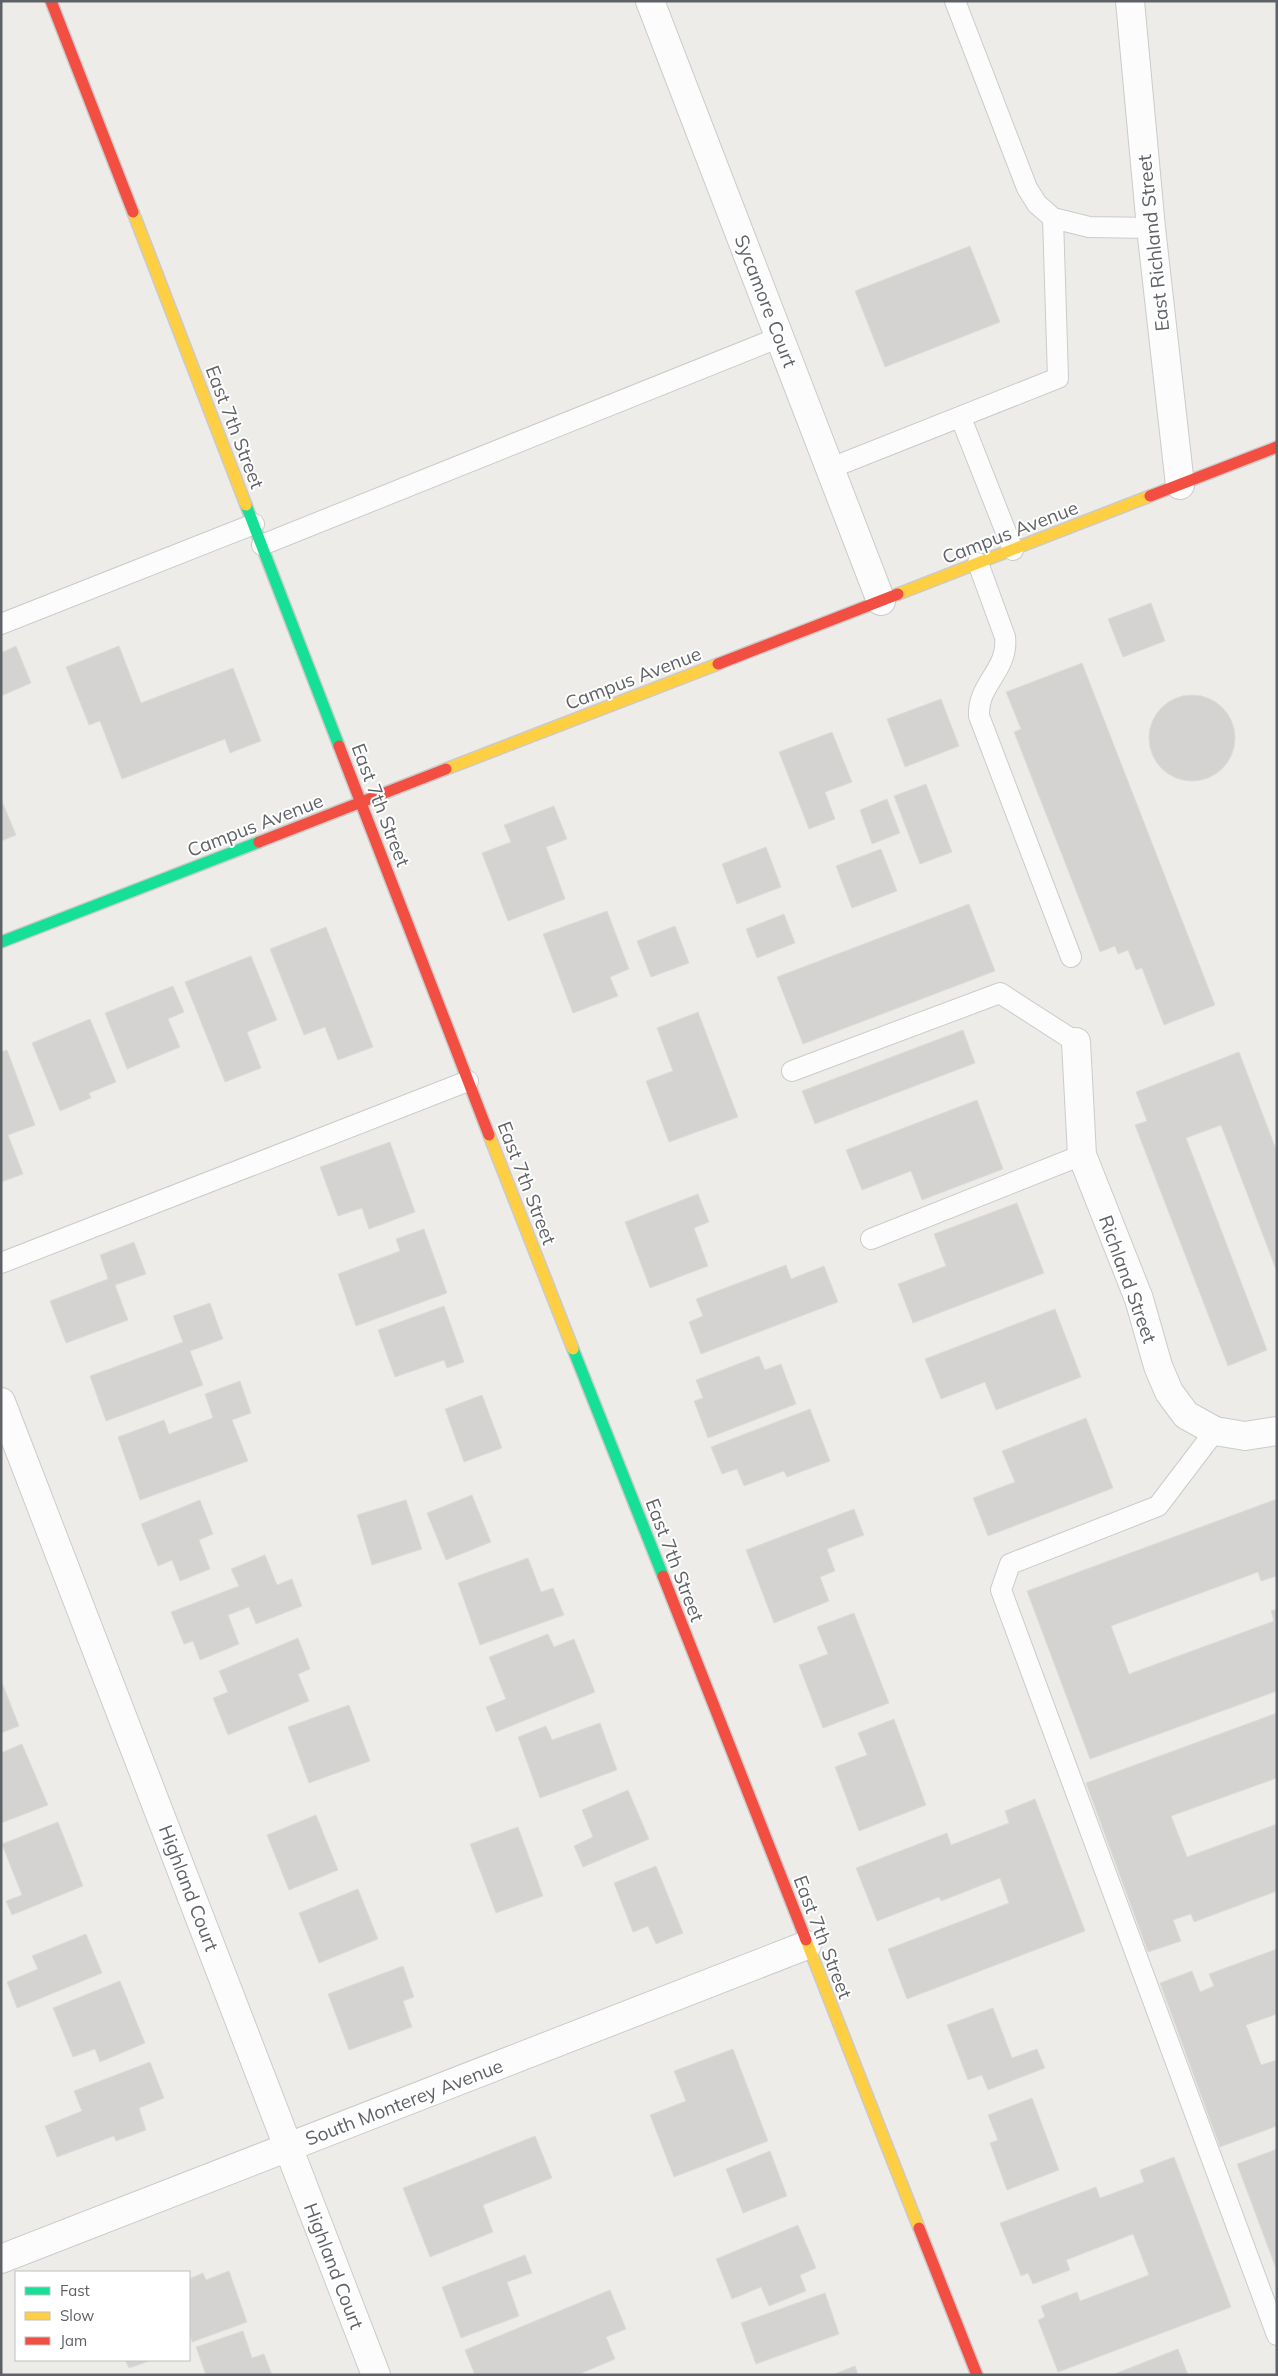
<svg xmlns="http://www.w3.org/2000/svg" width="1278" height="2376" viewBox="0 0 1278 2376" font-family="Mulish,sans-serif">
	<rect width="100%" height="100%" fill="#eeece9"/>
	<!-- building -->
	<path fill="#d5d3d2" stroke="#dddcd8" d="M970 246 1000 322 885 367 855 291Z
		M1151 603 1165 641 1123 657 1108 619Z
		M16 646 31 683 1 696V653Z
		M119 646 141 703 233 668 261 741 230 753 225 739 122 779 100 721 89 725 66 667Z
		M1082 663 1215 1005 1164 1025 1142 968 1136 970 1128 950 1118 954 1115 946 1100 952 1014 732 1021 729 1006 692Z
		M1149 738a43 43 0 1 1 86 0a43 43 0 1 1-86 0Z
		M941 699 959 746 905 767 887 719Z
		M832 732 852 782 825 792 835 819 809 829 779 752Z
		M926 784 952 852 920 864 894 796Z
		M1 799 16 835 1 841Z
		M887 799 900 833 872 844 860 810Z
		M554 806 567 839 546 847 565 899 508 921 482 853 511 842 504 825Z
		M766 847 781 887 737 904 722 864Z
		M881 849 897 891 852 908 836 866Z
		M969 904 995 971 803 1044 777 977Z
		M607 911 629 969 610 977 618 996 573 1013 543 934Z
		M784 914 795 943 757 958 746 929Z
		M675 926 689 963 651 977 637 941Z
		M326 927 373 1047 338 1060 325 1027 304 1035 270 949Z
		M251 956 277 1020 247 1032 261 1068 225 1082 185 982Z
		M173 986 184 1012 168 1019 180 1047 127 1069 105 1013Z
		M698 1012 738 1117 669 1142 646 1081 673 1071 657 1028Z
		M90 1019 116 1082 89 1093 91 1098 60 1111 32 1043Z
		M963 1030 975 1063 815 1124 802 1091Z
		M7 1050 35 1125 8 1135 23 1174 1 1182V1052Z
		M1239 1052 1277 1152V1272L1221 1125 1186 1138 1267 1350 1228 1366 1135 1125 1147 1121 1136 1092Z
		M977 1100 1003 1169 922 1200 911 1171 862 1190 846 1150Z
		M390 1142 415 1212 369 1229 362 1208 338 1216 320 1167Z
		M698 1194 709 1222 694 1228 708 1266 650 1288 625 1222Z
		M1017 1203 1044 1273 913 1323 898 1284 946 1266 934 1234Z
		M424 1229 447 1293 356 1326 338 1274 400 1251 396 1239Z
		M134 1242 146 1274 115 1285 128 1320 66 1343 50 1301 108 1279 100 1255Z
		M786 1265 791 1279 824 1266 838 1302 701 1354 689 1322 703 1316 696 1299Z
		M210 1303 223 1339 190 1351 203 1385 106 1421 90 1376 183 1342 173 1316Z
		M444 1306 464 1362 447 1368 444 1360 395 1377 378 1330Z
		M1055 1309 1081 1377 996 1410 985 1382 941 1399 925 1359Z
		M759 1356 765 1370 781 1364 796 1404 708 1438 694 1401 703 1398 696 1380Z
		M240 1381 251 1413 232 1420 248 1461 140 1500 118 1437 164 1420 169 1434 213 1418 205 1394Z
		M482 1395 502 1448 464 1462 445 1409Z
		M810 1409 830 1461 787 1477 784 1471 744 1486 737 1469 722 1474 711 1447Z
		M1086 1418 1113 1488 988 1536 973 1498 1015 1482 1002 1451Z
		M472 1495 491 1542 446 1560 427 1513Z
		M1277 1499V1576L1261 1581 1258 1572 1111 1626 1129 1674 1274 1621 1271 1611 1277 1609V1691L1090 1759 1027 1591Z
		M200 1500 213 1534 199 1540 210 1569 180 1581 172 1560 158 1566 141 1524Z
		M406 1500 422 1549 372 1565 357 1515Z
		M854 1509 864 1535 827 1549 835 1571 820 1577 829 1601 774 1623 746 1550Z
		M265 1555 277 1585 292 1579 302 1606 256 1624 249 1607 228 1615 239 1644 200 1660 193 1641 184 1644 171 1612 239 1586 231 1569Z
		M528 1558 541 1592 553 1588 564 1615 480 1645 458 1583Z
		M854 1613 889 1703 823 1728 799 1665 828 1654 817 1627Z
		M548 1634 554 1647 574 1639 595 1692 496 1732 486 1707 506 1699 489 1657Z
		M298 1638 310 1669 298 1674 309 1701 228 1735 213 1698 228 1692 219 1671Z
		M1 1680 19 1726 1 1733Z
		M349 1705 370 1761 309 1783 288 1727Z
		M1277 1713V1778L1171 1816 1187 1857 1277 1824V1891L1194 1922 1191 1914 1173 1920 1181 1941 1148 1952 1086 1783Z
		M894 1719 926 1805 859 1831 835 1767 867 1755 858 1733Z
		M600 1723 617 1770 540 1798 518 1737 546 1726 552 1740Z
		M22 1744 48 1805 1 1823V1753Z
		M628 1790 649 1839 583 1867 574 1846 593 1837 582 1810Z
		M1035 1799 1085 1931 907 1999 888 1949 1009 1903 1000 1878 941 1901 939 1897 877 1921 856 1868 947 1833 951 1845 1009 1823 1005 1811Z
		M316 1815 338 1870 289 1890 267 1835Z
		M58 1822 83 1886 12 1915 6 1901 22 1895 2 1844Z
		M518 1827 543 1896 496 1913 470 1844Z
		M656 1866 683 1933 656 1944 648 1926 633 1932 614 1883Z
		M358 1889 378 1939 319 1963 299 1913Z
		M86 1934 102 1973 17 2008 7 1982 38 1969 32 1956Z
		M1277 1949V2014L1246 2025 1261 2065 1277 2060V2126L1220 2147 1160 1983 1192 1971 1200 1992 1214 1986 1209 1974Z
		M403 1966 414 1997 403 2001 412 2027 349 2050 328 1994Z
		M120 1981 145 2043 100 2062 95 2049 73 2057 53 2008Z
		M993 2008 1012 2058 1037 2049 1045 2068 988 2090 982 2075 968 2080 947 2025Z
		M733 2049 768 2141 674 2177 650 2115 686 2101 674 2071Z
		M150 2062 164 2098 139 2108 146 2130 116 2141 114 2136 57 2157 45 2126 82 2111 74 2091Z
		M1032 2098 1059 2170 1007 2190 990 2143 998 2140 988 2115Z
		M535 2136 552 2178 483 2205 493 2232 430 2257 403 2188Z
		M1277 2149V2271L1237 2164Z
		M770 2151 787 2196 743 2213 726 2169Z
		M1174 2157 1231 2307 1058 2372 1038 2320 1045 2317 1041 2306 1077 2292 1080 2301 1149 2275 1133 2234 1066 2260 1070 2270 1033 2284 1028 2273 1021 2276 1000 2223 1096 2187 1100 2198 1144 2182 1140 2170Z
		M798 2225 816 2268 800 2275 806 2291 769 2306 761 2287 732 2299 716 2259Z
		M525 2255 532 2273 507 2282 519 2316 461 2338 442 2287Z
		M229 2271 247 2322 192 2342 189 2332V2279L203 2273 206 2280Z
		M610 2290 626 2329 606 2337 615 2359 577 2375H475L465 2350Z
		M825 2293 839 2334 756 2364 741 2323Z
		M243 2331 252 2358 264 2354 272 2375H206L196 2347Z
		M1178 2349 1188 2375H1112Z
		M125 2360H152L129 2368Z
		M855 2366 858 2375H832Z"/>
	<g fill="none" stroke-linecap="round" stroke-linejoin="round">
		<!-- lane casing -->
		<g stroke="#cacbcb" stroke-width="22">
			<path id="lane" d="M955 1 1027 188 1037 204 1053 218
				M961 418 1013 550
				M831 468 1058 378 1053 218 1089 227 1151 228
				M262 545 780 337
				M978 563 1005 637C1009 670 977 684 979 716L1071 957
				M1 624 254 524
				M792 1071 1000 993 1076 1042
				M871 1239 1082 1155
				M1 1263 468 1081
				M1215 1431 1158 1506 1010 1564 1001 1590 1277 2335"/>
		</g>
		<!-- street casing -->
		<g stroke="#cacbcb" stroke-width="30">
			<path id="street" d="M650 1 881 601
				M1130 1 1151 228 1180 485
				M1076 1042 1082 1155 1139 1299 1158 1366 1169 1392 1186 1415 1215 1431 1245 1436 1277 1431
				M1 1402 376 2375
				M1 2259 807 1945"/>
		</g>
		<!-- fast casing -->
		<g stroke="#cacaca" stroke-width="14">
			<path id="fast" d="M246 505 339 746
				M1 942 259 842
				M573 1349 663 1576"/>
		</g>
		<!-- slow casing -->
		<g stroke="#cacaca" stroke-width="14">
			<path id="slow" d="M133 212 246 505
				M898 594 1150 496
				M446 769 718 664
				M489 1135 573 1349
				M806 1940 919 2228"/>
		</g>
		<!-- jam casing -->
		<g stroke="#cacaca" stroke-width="14">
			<path id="jam" d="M51 1 133 212
				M1150 496 1277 447
				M718 664 898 594
				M339 746 489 1135
				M259 842 446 769
				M663 1576 806 1940
				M919 2228 977 2375"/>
		</g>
		<!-- lane -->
		<use href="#lane" stroke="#fcfcfc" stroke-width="20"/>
		<!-- street -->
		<use href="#street" stroke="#fcfcfc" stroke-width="28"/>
		<!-- fast -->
		<use href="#fast" stroke="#16e098" stroke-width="11"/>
		<!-- slow -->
		<use href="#slow" stroke="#ffcf43" stroke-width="11"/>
		<!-- jam -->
		<use href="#jam" stroke="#f24e42" stroke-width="11"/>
	</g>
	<g text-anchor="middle" stroke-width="4" stroke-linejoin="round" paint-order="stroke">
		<!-- street labels -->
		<g font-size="19" fill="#5e6266" stroke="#fff">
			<text transform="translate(1153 243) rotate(-96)" y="7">East Richland Street</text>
			<text transform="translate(766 301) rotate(69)" y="7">Sycamore Court</text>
			<text transform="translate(235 427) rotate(69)" y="7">East 7th Street</text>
			<text transform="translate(1010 532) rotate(-21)" y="7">Campus Avenue</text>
			<text transform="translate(633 678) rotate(-21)" y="7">Campus Avenue</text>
			<text transform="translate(381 805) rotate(69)" y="7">East 7th Street</text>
			<text transform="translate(255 825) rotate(-21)" y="7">Campus Avenue</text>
			<text transform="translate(527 1183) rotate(69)" y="7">East 7th Street</text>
			<text transform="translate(1128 1279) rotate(70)" y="7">Richland Street</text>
			<text transform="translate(675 1560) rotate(69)" y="7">East 7th Street</text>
			<text transform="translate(189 1888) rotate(69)" y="7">Highland Court</text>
			<text transform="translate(823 1937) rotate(69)" y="7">East 7th Street</text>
			<text transform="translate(404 2102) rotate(-21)" y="7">South Monterey Avenue</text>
			<text transform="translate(334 2266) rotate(69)" y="7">Highland Court</text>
		</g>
	</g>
	<!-- border -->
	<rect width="1278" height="2376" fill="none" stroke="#5e6266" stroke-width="5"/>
	<!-- legend -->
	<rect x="15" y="2271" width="175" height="90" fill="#ffffff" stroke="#bfc0c2"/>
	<rect x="25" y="2287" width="25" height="8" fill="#16e098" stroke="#bfc0c2"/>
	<text x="60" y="2296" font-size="15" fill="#5e6266">Fast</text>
	<rect x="25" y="2312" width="25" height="8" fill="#ffcf43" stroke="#bfc0c2"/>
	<text x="60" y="2321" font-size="15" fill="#5e6266">Slow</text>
	<rect x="25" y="2337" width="25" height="8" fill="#f24e42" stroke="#bfc0c2"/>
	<text x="60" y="2346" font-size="15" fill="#5e6266">Jam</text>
</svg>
